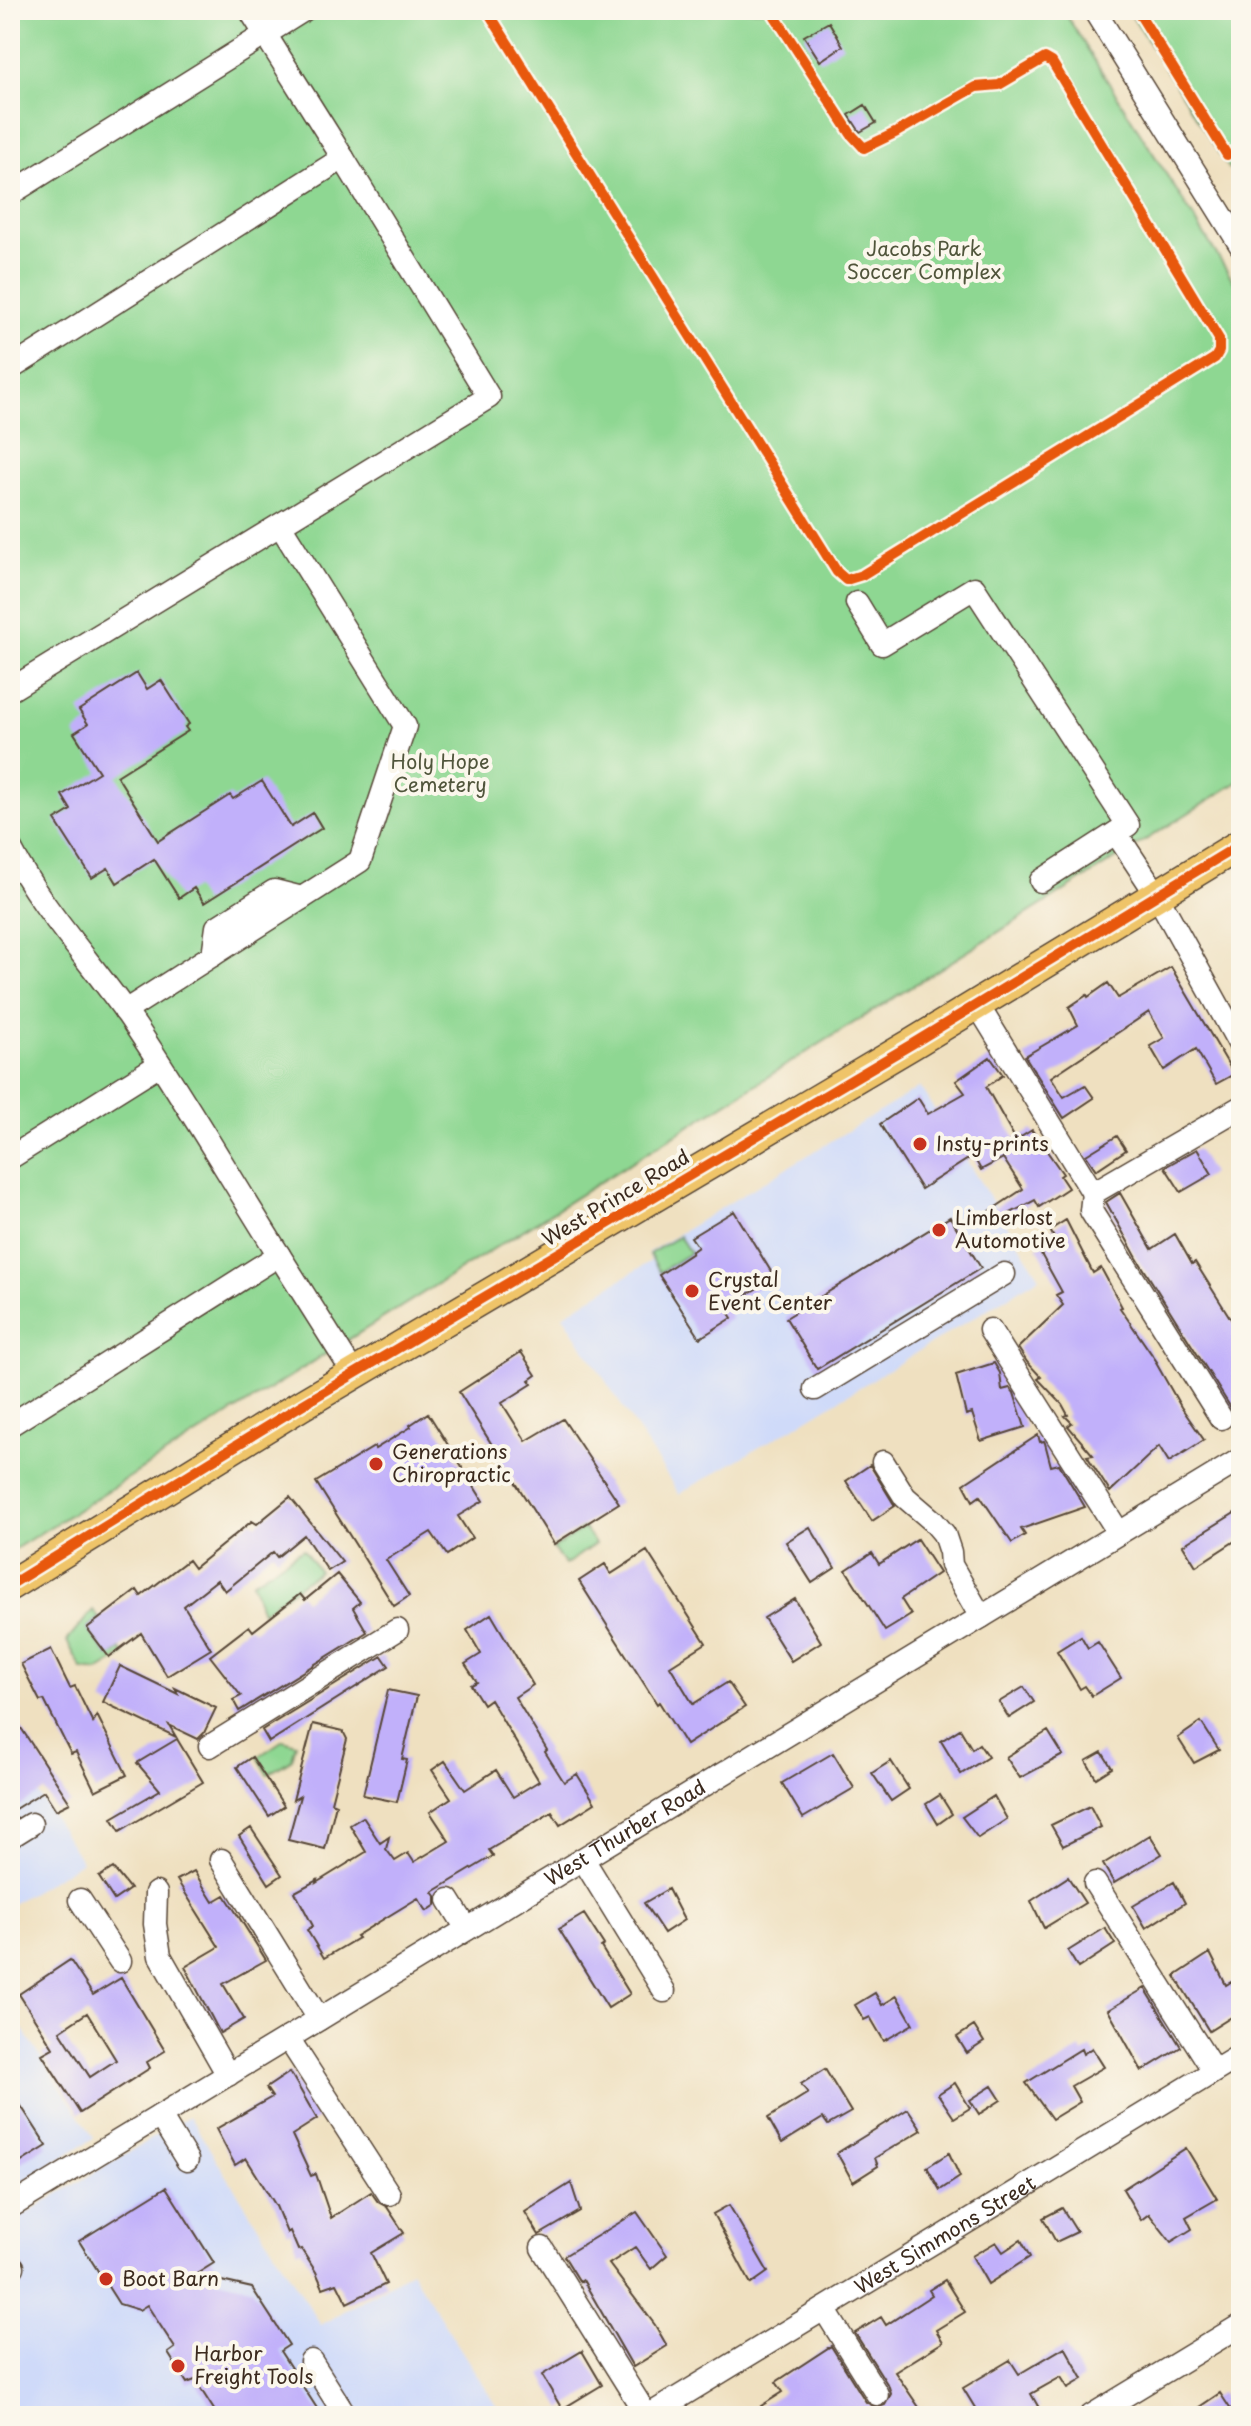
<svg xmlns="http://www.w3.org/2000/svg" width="1251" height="2426" viewBox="0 0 1251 2426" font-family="'Playpen Sans',sans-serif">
	<rect width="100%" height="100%" fill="#fbf7ec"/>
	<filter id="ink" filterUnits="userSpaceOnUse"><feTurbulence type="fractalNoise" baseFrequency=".0125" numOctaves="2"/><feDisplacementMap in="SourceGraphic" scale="16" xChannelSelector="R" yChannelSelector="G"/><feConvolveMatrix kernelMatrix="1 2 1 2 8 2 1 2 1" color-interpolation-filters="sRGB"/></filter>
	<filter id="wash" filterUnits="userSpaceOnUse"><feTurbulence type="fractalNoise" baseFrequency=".006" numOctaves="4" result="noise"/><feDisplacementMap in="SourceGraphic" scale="32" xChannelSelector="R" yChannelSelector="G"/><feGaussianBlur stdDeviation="1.8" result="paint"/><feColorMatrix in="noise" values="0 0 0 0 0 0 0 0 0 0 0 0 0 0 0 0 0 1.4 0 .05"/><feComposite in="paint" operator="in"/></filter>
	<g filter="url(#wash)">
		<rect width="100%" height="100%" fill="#efe0c0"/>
		<!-- built -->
		<path fill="#cfdaf9" d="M920 1087 1040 1277 801 1423 679 1494 563 1315 651 1261 647 1253Z
			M10 1750 82 1862 10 1905Z
			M10 2010 94 2138 10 2189Z
			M189 2116 321 2325 411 2271 503 2416H10V2223Z"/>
		<!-- green -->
		<path fill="#8ed792" stroke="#648058" stroke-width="2" d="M10 10H1063L1241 293V780L10 1552Z
			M1128 10H1241V162L1229 169Z
			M679 1236 690 1253 660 1272 649 1254Z
			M584 1528 595 1544 565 1565 553 1549Z
			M303 1549 319 1571 262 1612 252 1582Z
			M93 1610 99 1618 87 1628 109 1657 121 1649 124 1655 98 1671 82 1669 67 1641Z
			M283 1740 296 1744 292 1759 268 1774 258 1757Z"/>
		<g id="blocks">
			<!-- building -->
			<path fill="#c1b0fa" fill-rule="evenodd" d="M829 22 843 46 820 61 804 36Z
				M865 105 876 123 860 132 849 115Z
				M137 673 147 689 161 680 189 724 185 727 188 731 117 776 158 841 230 795 233 799 262 781 291 827 313 813 322 828 204 903 194 888 179 898 154 859 117 883 108 868 92 878 55 820 71 810 62 795 99 772 74 733 88 724 79 710Z
				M1171 967 1234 1074 1216 1084 1196 1049 1164 1070 1150 1046 1164 1038 1149 1012 1051 1077 1064 1097 1085 1085 1094 1098 1064 1118 1025 1056 1078 1025 1069 1007 1087 995 1088 997 1108 983 1118 998Z
				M990 1057 1003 1075 986 1087 1016 1140 1032 1130 1063 1174 1060 1176 1068 1188 1039 1207 1035 1200 996 1221 990 1211 1023 1189 1003 1158 981 1170 973 1156 921 1189 880 1124 918 1098 928 1114 965 1093 956 1081Z
				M1117 1136 1126 1150 1096 1170 1086 1155Z
				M1197 1149 1212 1174 1181 1192 1165 1167Z
				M1120 1193 1152 1249 1175 1234 1192 1264 1195 1262 1241 1335V1433L1234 1422 1233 1411 1137 1258 1106 1202Z
				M734 1211 775 1278 725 1307 732 1318 700 1338 659 1275 692 1253 691 1252 698 1247 691 1237Z
				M950 1217 981 1268 817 1369 786 1318Z
				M1066 1220 1093 1273 1101 1268 1122 1307 1120 1308 1157 1362 1156 1363 1181 1407 1204 1440 1169 1462 1159 1446 1110 1492 1087 1456 1093 1455 1068 1426 1072 1423 1065 1416 1068 1415 1062 1404 1038 1379 1041 1377 1027 1362 1018 1348 1063 1305 1056 1295 1062 1292 1037 1247 1054 1238 1050 1230Z
				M521 1352 536 1375 529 1380 532 1384 502 1403 526 1441 563 1419 619 1503 554 1544 459 1392Z
				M994 1363 1000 1373 1002 1390 1010 1388 1014 1393 1025 1427 981 1441 972 1413 966 1415 956 1375Z
				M428 1413 483 1501 458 1516 472 1538 447 1555 431 1532 386 1560 409 1596 394 1606 316 1482 374 1447 375 1449 411 1427 410 1425Z
				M1038 1435 1040 1442 1044 1441 1045 1443 1051 1466 1059 1464 1085 1507 1021 1529 1025 1535 1012 1543 980 1496 973 1501 964 1484Z
				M870 1465 895 1506 872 1521 846 1481Z
				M290 1497 342 1562 328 1571 304 1535 277 1557 273 1552 225 1591 217 1580 184 1606 211 1649 167 1676 141 1633 109 1657 87 1628 137 1590 141 1596 188 1560 194 1568 252 1521 257 1524Z
				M1241 1509V1537L1196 1566 1183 1545Z
				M810 1527 835 1568 812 1583 786 1542Z
				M917 1539 939 1573 901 1599 911 1615 885 1631 846 1570 872 1553 879 1564Z
				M647 1551 706 1643 670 1666 693 1704 728 1682 745 1707 686 1745 659 1702 657 1704 579 1581 605 1564 611 1574Z
				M337 1574 360 1602 353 1608 367 1632 239 1711 233 1700 241 1696 210 1656 249 1626 253 1631 300 1594 305 1600Z
				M795 1599 821 1642 791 1661 764 1618Z
				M491 1614 533 1685 515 1697 547 1750 545 1752 564 1782 577 1774 595 1803 560 1825 552 1812 489 1850 493 1856 433 1892 436 1896V1905L427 1911 418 1898 356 1936 358 1938 324 1958 307 1930 313 1926 295 1892 317 1880 316 1883 366 1852 350 1825 363 1817 380 1843 389 1837 386 1849 395 1861 408 1853 414 1862 449 1841 430 1812 451 1798 432 1770 445 1761 465 1790 496 1770 513 1797 539 1781 490 1699 483 1704 471 1685 477 1682 465 1664 481 1654 467 1630Z
				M1081 1636 1088 1648 1098 1642 1121 1678 1092 1696 1085 1686 1080 1689 1057 1651Z
				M51 1649 70 1688 75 1686 93 1723 97 1715 127 1775 95 1791 76 1752 71 1754 44 1700 40 1701 21 1664Z
				M382 1656 389 1666 269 1742 262 1730Z
				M120 1666 178 1694 175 1688 216 1708 204 1733 198 1739 169 1725 176 1737 103 1702Z
				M1024 1687 1034 1702 1009 1718 999 1702Z
				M388 1690 417 1696 402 1759 407 1760 397 1802 363 1795Z
				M10 1711 70 1803 56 1810 44 1791 10 1812Z
				M1201 1722 1219 1750 1194 1763 1178 1738Z
				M313 1724 343 1731 347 1739 331 1802 336 1804 325 1849 288 1840 300 1796 293 1800Z
				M960 1729 972 1749 979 1744 988 1757 961 1774 941 1741Z
				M1048 1731 1063 1755 1020 1778 1006 1757Z
				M177 1739 203 1782 120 1831 112 1818 160 1790 137 1763Z
				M1102 1752 1112 1768 1096 1778 1086 1761Z
				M833 1753 854 1788 803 1818 782 1783Z
				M252 1757 284 1806 269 1816 237 1767Z
				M891 1761 909 1789 891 1801 872 1773Z
				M940 1795 952 1814 938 1824 926 1804Z
				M994 1796 1007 1819 978 1838 962 1817Z
				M1090 1806 1101 1827 1063 1846 1051 1825Z
				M251 1828 282 1875 269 1884 239 1836Z
				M1150 1835 1162 1854 1114 1883 1103 1864Z
				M113 1868 130 1889 114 1900 99 1877Z
				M194 1871 213 1902 225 1895 266 1960 223 1984 244 2019 220 2033 185 1967 219 1947 177 1880Z
				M1068 1877 1085 1903 1044 1928 1031 1901Z
				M1174 1882 1185 1903 1146 1928 1133 1906Z
				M668 1889 684 1920 664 1933 644 1903Z
				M584 1914 604 1945 601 1947 630 1994 608 2008 559 1929Z
				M1105 1928 1115 1944 1078 1968 1068 1951Z
				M1210 1953 1226 1985 1231 1982 1241 1998V2011L1209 2031 1175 1976Z
				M70 1960 93 1995 121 1978 165 2051 147 2062 150 2068 80 2113 42 2054 53 2048 19 1994ZM87 2013 116 2060 90 2077 60 2031Z
				M1145 1988 1181 2047 1142 2071 1108 2010Z
				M875 1993 882 2005 897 1996 913 2024 884 2041 870 2017 864 2020 855 2005Z
				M974 2026 984 2042 967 2053 957 2037Z
				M1092 2048 1104 2067 1071 2086 1080 2102 1052 2119 1026 2083 1081 2049 1083 2054Z
				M825 2069 851 2112 828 2125 823 2118 782 2143 768 2118 808 2093 801 2084Z
				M290 2072 317 2119 292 2135 311 2176 316 2174 331 2218 371 2192 378 2202 387 2207 404 2233 371 2253 386 2284 347 2303 337 2283 323 2288 316 2272 301 2249 298 2250 290 2231 287 2233 276 2206 246 2158 235 2165 216 2129 272 2097 266 2088Z
				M955 2083 970 2108 954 2118 938 2094Z
				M992 2086 1001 2100 979 2114 970 2100Z
				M10 2089 47 2146 10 2169Z
				M908 2109 922 2130 875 2158 878 2166 853 2182 837 2153Z
				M1186 2148 1217 2199 1186 2217 1192 2229 1171 2242 1149 2214 1141 2220 1123 2189Z
				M949 2153 960 2177 940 2190 927 2167Z
				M571 2183 580 2211 539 2235 525 2212Z
				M166 2187 214 2263 195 2275 252 2288 289 2345 280 2351 322 2416H218L195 2380 187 2383 168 2353 175 2348 147 2305 139 2310 119 2304 79 2241Z
				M729 2205 768 2272 751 2284 713 2214Z
				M1062 2208 1077 2232 1056 2242 1043 2218Z
				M637 2212 667 2255 651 2269 635 2247 609 2264 655 2325 667 2346 633 2367 583 2280 580 2282 564 2256Z
				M1021 2240 1030 2257 988 2284 972 2256 996 2242 1003 2252Z
				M945 2280 965 2312 936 2330 943 2342 895 2372 925 2416H768L761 2406 783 2392 776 2382 831 2346 866 2402 877 2408 885 2405 891 2394 889 2387 855 2333 881 2317 886 2325 932 2295 929 2290Z
				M1065 2347 1083 2379 1068 2388 1061 2377 1031 2394 1039 2408 1026 2416H980L963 2388 1010 2360 1019 2374Z
				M582 2351 602 2385 562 2409 542 2375Z
				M1220 2393 1235 2416H1186Z"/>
		</g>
	</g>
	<g filter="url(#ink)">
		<use href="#blocks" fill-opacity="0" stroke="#564536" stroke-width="2"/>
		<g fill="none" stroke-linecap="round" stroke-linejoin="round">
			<!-- minor casing -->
			<g stroke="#564536" stroke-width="25">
				<g id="minor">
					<path d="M1094 10 1241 246"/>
					<path d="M10 194 304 10"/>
					<path d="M10 369 343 158 250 10"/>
					<path d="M857 603 882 644 974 588 1128 825 1041 881"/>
					<path d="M10 690 489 397 343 158"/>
					<path d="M1116 833 1157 895 1241 1047"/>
					<path d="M10 848C41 908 87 957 126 1012 180 1091 228 1174 279 1255L10 1425"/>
					<path d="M213 955 217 927 274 891 302 898"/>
					<path d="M977 1004 1093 1193"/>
					<path d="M125 1011 360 861 405 726 280 525"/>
					<path d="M10 1158 160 1064"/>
					<path d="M279 1255 354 1374"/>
					<path d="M990 1330 1119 1533"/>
					<path d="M815 1389 1004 1274"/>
					<path d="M1221 1418 1091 1211 1093 1193 1241 1107"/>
					<path d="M883 1462 905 1497 933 1521 944 1534 950 1552 951 1565 981 1617"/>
					<path d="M210 1746 397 1630"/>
					<path d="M10 1837 31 1824"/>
					<path d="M583 1859 664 1991"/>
					<path d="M221 1860 319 2019"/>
					<path d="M1095 1883 1214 2071"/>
					<path d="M156 1893 155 1924 160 1956 228 2075"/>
					<path d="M80 1900 120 1961"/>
					<path d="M449 1900 467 1929"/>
					<path d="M288 2038 389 2194"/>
					<path d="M160 2116 187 2160"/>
					<path id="s1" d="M10 2207 1241 1459"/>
					<path d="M542 2248 647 2416"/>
					<path d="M10 2263 13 2267"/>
					<path d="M824 2309 877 2394"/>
					<path d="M311 2361 346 2416"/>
					<path id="s2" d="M648 2416 1241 2055"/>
					<path d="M1091 2416 1241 2325"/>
				</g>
			</g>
			<!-- major casing -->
			<g stroke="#564536" stroke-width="33">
				<path id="major" d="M10 1585 300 1406 912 1044 1241 844"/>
			</g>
			<!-- minor -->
			<use href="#minor" stroke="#fff" stroke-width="22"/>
			<!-- major -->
			<use href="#major" stroke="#efc469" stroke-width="30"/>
			<!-- cycleway casing -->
			<g stroke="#fbf7ec" stroke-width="15">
				<path id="cycleway" d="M487 10 837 572 846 580 862 575 1215 358 1219 351V339L1052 62 1045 58 999 85 976 87 897 132 864 148 851 134 771 10
					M1137 10 1227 155
					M10 1585 300 1406 912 1044 1241 844"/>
			</g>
			<!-- cycleway -->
			<use href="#cycleway" stroke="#e8590c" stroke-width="10"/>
		</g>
	</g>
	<!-- markers -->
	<g fill="#c8321e" stroke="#fbf7ec" stroke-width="3">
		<circle cx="920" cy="1144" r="8"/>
		<circle cx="939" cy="1230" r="8"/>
		<circle cx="692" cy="1291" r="8"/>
		<circle cx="376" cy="1464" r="8"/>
		<circle cx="106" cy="2279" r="8"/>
		<circle cx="178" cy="2366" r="8"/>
	</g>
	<g text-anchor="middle" stroke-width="8" stroke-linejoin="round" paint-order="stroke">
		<!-- park labels -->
		<g font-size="20" fill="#50553b" stroke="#fbf7ec">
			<text x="924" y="256">Jacobs Park<tspan x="924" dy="23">Soccer Complex</tspan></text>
			<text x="440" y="769">Holy Hope<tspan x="440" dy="23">Cemetery</tspan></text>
		</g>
		<!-- poi labels -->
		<g font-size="20" fill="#3b2a1e" stroke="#fbf7ec" text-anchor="start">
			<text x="936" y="1151">Insty-prints</text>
			<text x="955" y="1225">Limberlost<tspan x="955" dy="23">Automotive</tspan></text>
			<text x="708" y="1287">Crystal<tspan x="708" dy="23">Event Center</tspan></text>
			<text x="392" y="1459">Generations<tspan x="392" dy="23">Chiropractic</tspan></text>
			<text x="122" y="2286">Boot Barn</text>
			<text x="194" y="2361">Harbor<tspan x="194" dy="23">Freight Tools</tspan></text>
		</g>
		<!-- street labels -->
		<g font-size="20" fill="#3b2a1e" stroke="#fbf7ec">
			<text transform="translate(616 1198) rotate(-31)" y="7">West Prince Road</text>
			<text dy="7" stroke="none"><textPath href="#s1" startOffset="720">West Thurber Road</textPath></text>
			<text dy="7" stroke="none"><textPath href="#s2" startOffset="348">West Simmons Street</textPath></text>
		</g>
	</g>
	<!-- margin -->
	<rect width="1251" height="2426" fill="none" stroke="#fbf7ec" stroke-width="40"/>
</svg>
